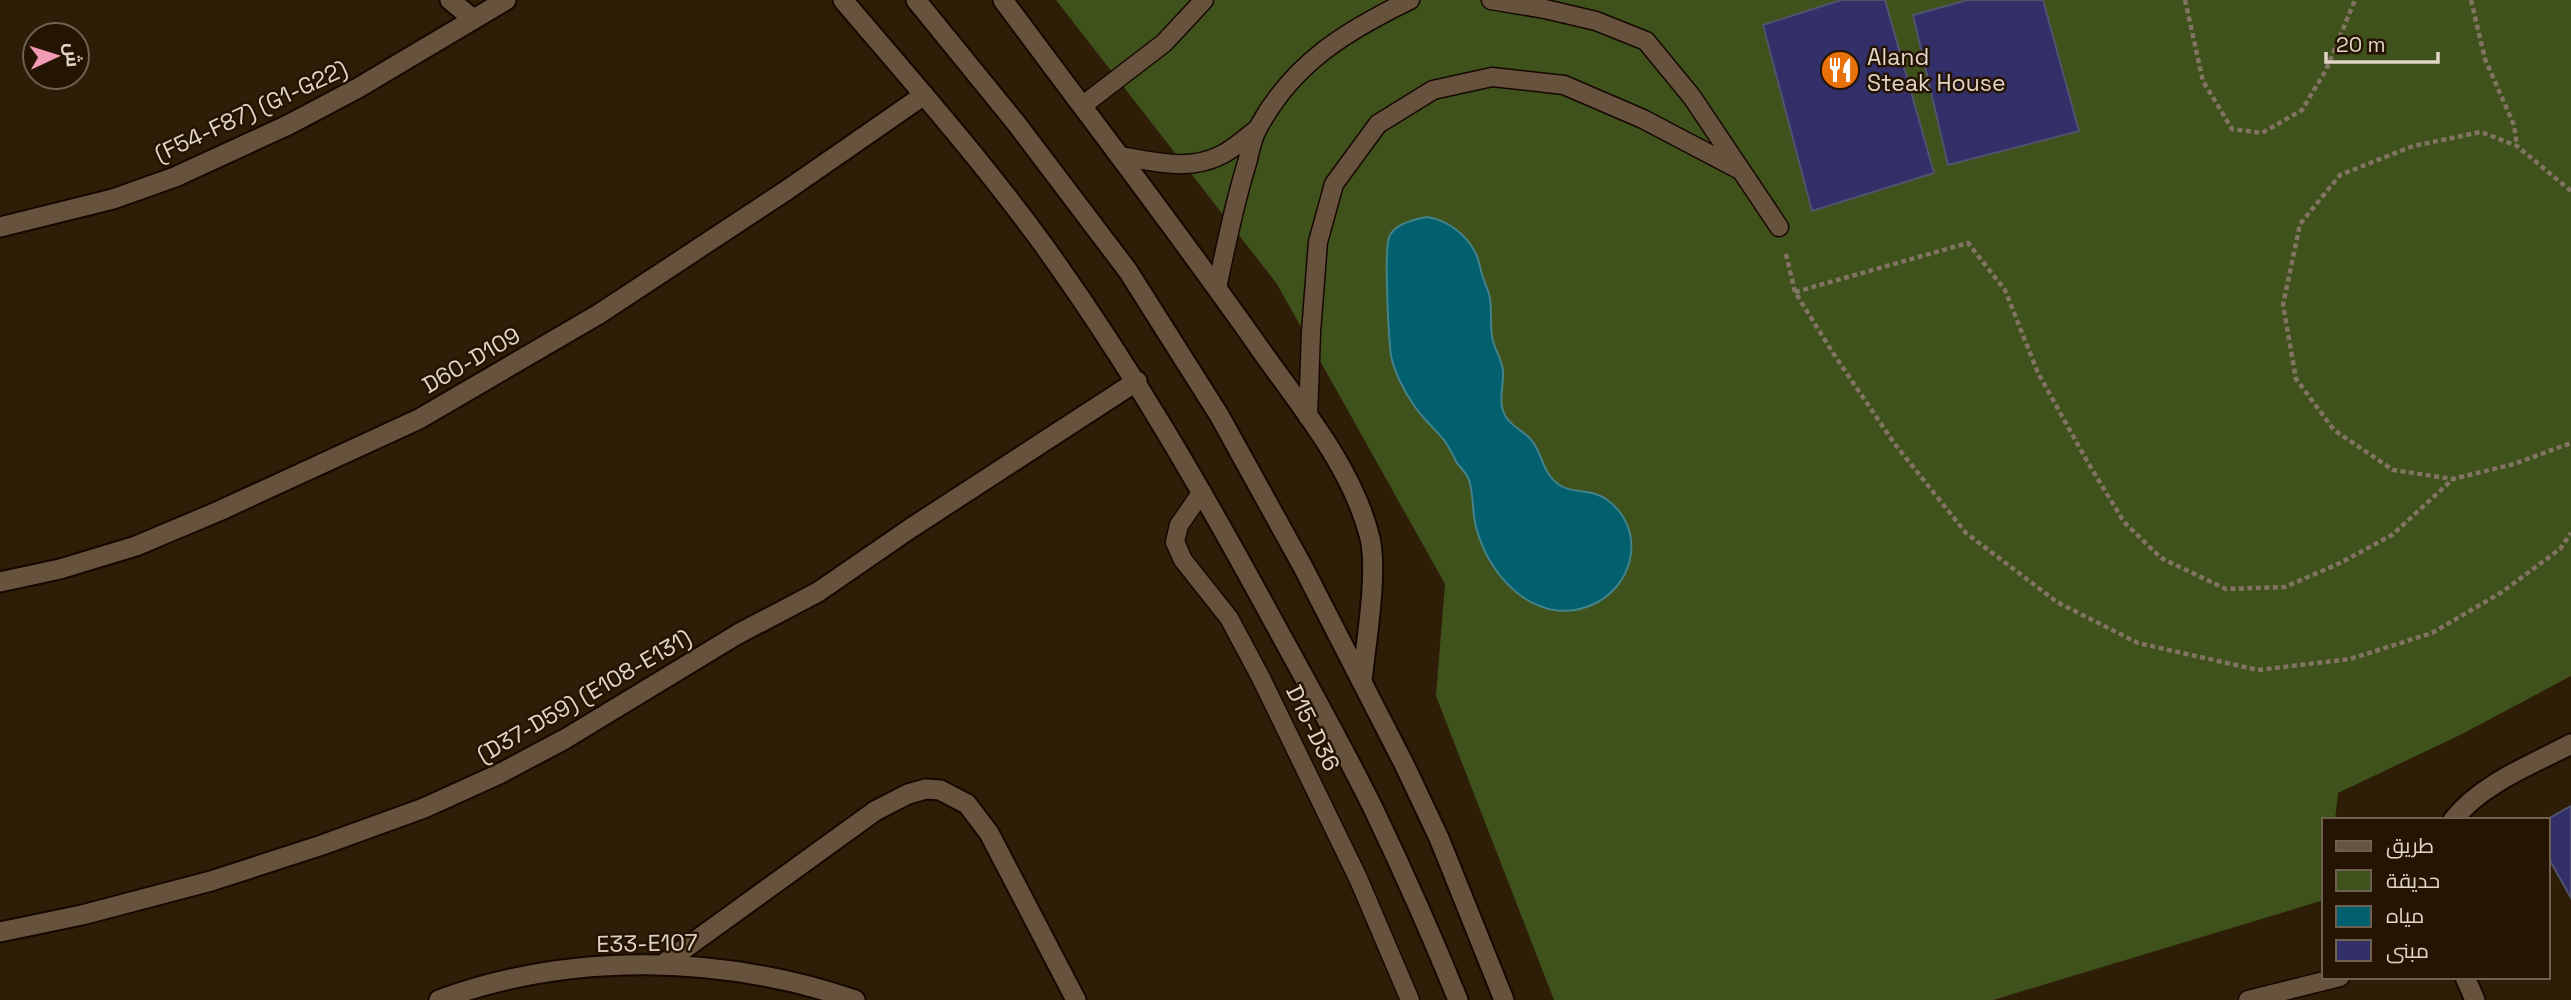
<svg xmlns="http://www.w3.org/2000/svg" width="2571" height="1000" viewBox="0 0 2571 1000" font-family="'Space Grotesk',Cairo,sans-serif">
	<rect width="100%" height="100%" fill="#2e1e08"/>
	<!-- green -->
	<path fill="#3f521b" d="M1056 0H2571V676L2460 735 2338 793 2335 820H2324V900L1993 1000H1554L1436 696 1445 584 1277 284Z"/>
	<!-- water -->
	<path fill="#015f6e" stroke="#448289" stroke-width="2" d="M1427 217C1448 220 1467 235 1476 254 1479 260 1480 268 1482 274 1484 283 1489 290 1490 299 1492 311 1490 324 1492 336 1493 348 1502 358 1503 371 1504 387 1497 402 1506 417 1513 428 1526 432 1533 442 1543 456 1543 475 1561 486 1575 494 1590 488 1606 499 1645 526 1637 582 1596 603 1540 631 1489 579 1476 527 1472 512 1474 495 1469 480 1467 474 1461 468 1457 463 1453 455 1449 447 1444 440 1434 428 1421 417 1413 404 1404 391 1394 371 1391 356 1389 339 1383 246 1390 235 1397 223 1415 219 1427 217Z"/>
	<!-- building -->
	<path fill="#322f69" stroke="#51536d" stroke-width="2" d="M1841 0H1885L1934 173 1812 211 1763 25Z
		M1968 0H2043L2079 131 1948 165 1913 15Z
		M2571 806V898L2548 857V820H2546Z"/>
	<g fill="none" stroke-linecap="round" stroke-linejoin="round">
		<!-- service casing -->
		<g stroke="#160700" stroke-width="21">
			<path id="service" d="M1491 0 1545 9 1596 21 1646 41 1692 97 1779 227
				M1082 106 1164 43 1204 0
				M1119 156C1153 161 1188 172 1221 155 1234 149 1245 138 1256 130
				M1217 288C1226 246 1234 204 1247 163 1250 152 1252 138 1258 128 1293 63 1346 31 1410 0
				M1308 417 1311 332 1318 242 1334 184 1378 124 1433 90 1492 77 1564 85 1643 119 1740 170
				M1202 492 1179 525 1175 542 1183 560 1229 618 1261 678 1358 878 1410 1000
				M2248 1000 2340 977"/>
		</g>
		<!-- minor casing -->
		<g stroke="#160700" stroke-width="23">
			<path id="minor" d="M450 0 473 19
				M1003 0C1088 115 1176 229 1258 346 1300 406 1352 466 1370 538 1378 574 1366 642 1362 681
				M0 227 113 199 175 177 288 125 358 88 506 0
				M0 582 60 569 136 546 219 511 419 419 599 314 787 190 924 95
				M2453 820C2481 784 2531 765 2571 744
				M0 932 82 915 211 881 322 845 424 808 499 774 565 739 738 634 818 592 911 528 1137 381
				M662 965 875 811 908 794 926 789 940 790 967 804 989 833 1076 1000
				M2465 977 2475 1000
				M439 1000C572 951 722 955 855 1000"/>
		</g>
		<!-- tertiary casing -->
		<g stroke="#160700" stroke-width="23">
			<path id="tertiary" d="M843 0C911 80 980 158 1042 243 1128 362 1201 488 1271 617 1306 681 1342 745 1374 810 1404 873 1432 936 1458 1000
				M916 0 1016 123 1128 271 1219 415 1303 567 1404 764 1439 838 1504 1000"/>
		</g>
		<!-- path -->
		<path stroke="#827462" stroke-width="4.5" stroke-dasharray="5 3.5" stroke-linecap="butt" d="M2185 0 2203 81 2232 129 2262 133 2302 110 2326 70 2355 0
			M2471 0 2485 59 2514 125 2517 146
			M2571 191 2517 146 2481 132 2413 146 2340 175 2300 224 2283 305 2296 379 2334 430 2393 470 2453 479 2514 464 2571 443
			M1786 254 1795 292 1833 353 1894 443 1966 533 2057 602 2138 643 2258 670 2350 659 2432 633 2502 592 2560 549 2571 533
			M1795 292 1968 243 2005 290 2038 373 2087 461 2124 522 2161 558 2226 589 2285 587 2340 563 2392 535 2453 479"/>
		<!-- service -->
		<use href="#service" stroke="#67533d" stroke-width="18"/>
		<!-- minor -->
		<use href="#minor" stroke="#67533d" stroke-width="19"/>
		<!-- tertiary -->
		<use href="#tertiary" stroke="#67533d" stroke-width="19"/>
	</g>
	<!-- icons -->
	<defs>
		<g id="restaurant-disc" transform="scale(2.0125)"><circle r="9.5" fill="#e8710a" stroke="#241401"/><path d="M-5-6h1v4h1v-4h1v4h1v-4h1v5L-1.5 .5V6h-2V.5L-5-1ZM5-6V6H3V1.5H1.5Q1.5-4 5-6Z" fill="#fff"/></g>
	</defs>
	<g fill-rule="evenodd">
		<use href="#restaurant-disc" x="1840" y="70"/>
	</g>
	<g text-anchor="middle" stroke-width="5" stroke-linejoin="round" paint-order="stroke">
		<!-- poi labels -->
		<g font-size="23" fill="#e0d5c8" stroke="#241401" text-anchor="start">
			<text x="1867" y="65">Aland<tspan x="1867" dy="26">Steak House</tspan></text>
		</g>
		<!-- street labels -->
		<g font-size="23" fill="#e0d5c8" stroke="#241401">
			<text transform="translate(251 111) rotate(-25)" y="8">(F54-F87) (G1-G22)</text>
			<text transform="translate(471 360) rotate(-30)" y="8">D60-D109</text>
			<text transform="translate(584 696) rotate(-30)" y="8">(D37-D59) (E108-E131)</text>
			<text transform="translate(1313 728) rotate(64)" y="8">D15-D36</text>
			<text transform="translate(647 943) rotate(-1)" y="8">E33-E107</text>
		</g>
	</g>
	<!-- legend -->
	<rect x="2322" y="818" width="228" height="161" fill="#241401" stroke="#6f6151" stroke-width="2"/>
	<rect x="2336" y="841" width="35" height="10" fill="#67533d" stroke="#6f6151" stroke-width="2"/>
	<text x="2386" y="853" font-size="21" fill="#e0d5c8">طريق</text>
	<rect x="2336" y="870" width="35" height="21" fill="#3f521b" stroke="#6f6151" stroke-width="2"/>
	<text x="2386" y="888" font-size="21" fill="#e0d5c8">حديقة</text>
	<rect x="2336" y="906" width="35" height="21" fill="#015f6e" stroke="#6f6151" stroke-width="2"/>
	<text x="2386" y="923" font-size="21" fill="#e0d5c8">مياه</text>
	<rect x="2336" y="940" width="35" height="21" fill="#322f69" stroke="#6f6151" stroke-width="2"/>
	<text x="2386" y="958" font-size="21" fill="#e0d5c8">مبنى</text>
	<!-- north arrow -->
	<g transform="translate(56 56) rotate(86)"><circle r="33" fill="#241401" stroke="#6f6151" stroke-width="2"/>
	<path d="M0-5L12 26L0 18L-12 26Z" fill="#f09ab4"/>
	<text y="-10" font-size="19" font-weight="bold" text-anchor="middle" fill="#e0d5c8">ش</text>
	</g>
	<!-- scale -->
	<path d="M2326 52v10h112v-10" fill="none" stroke="#e0d5c8" stroke-width="3.5"/>
	<text x="2336" y="52" font-size="21" fill="#e0d5c8" stroke="#241401" stroke-width="5" paint-order="stroke">20 m</text>
</svg>
